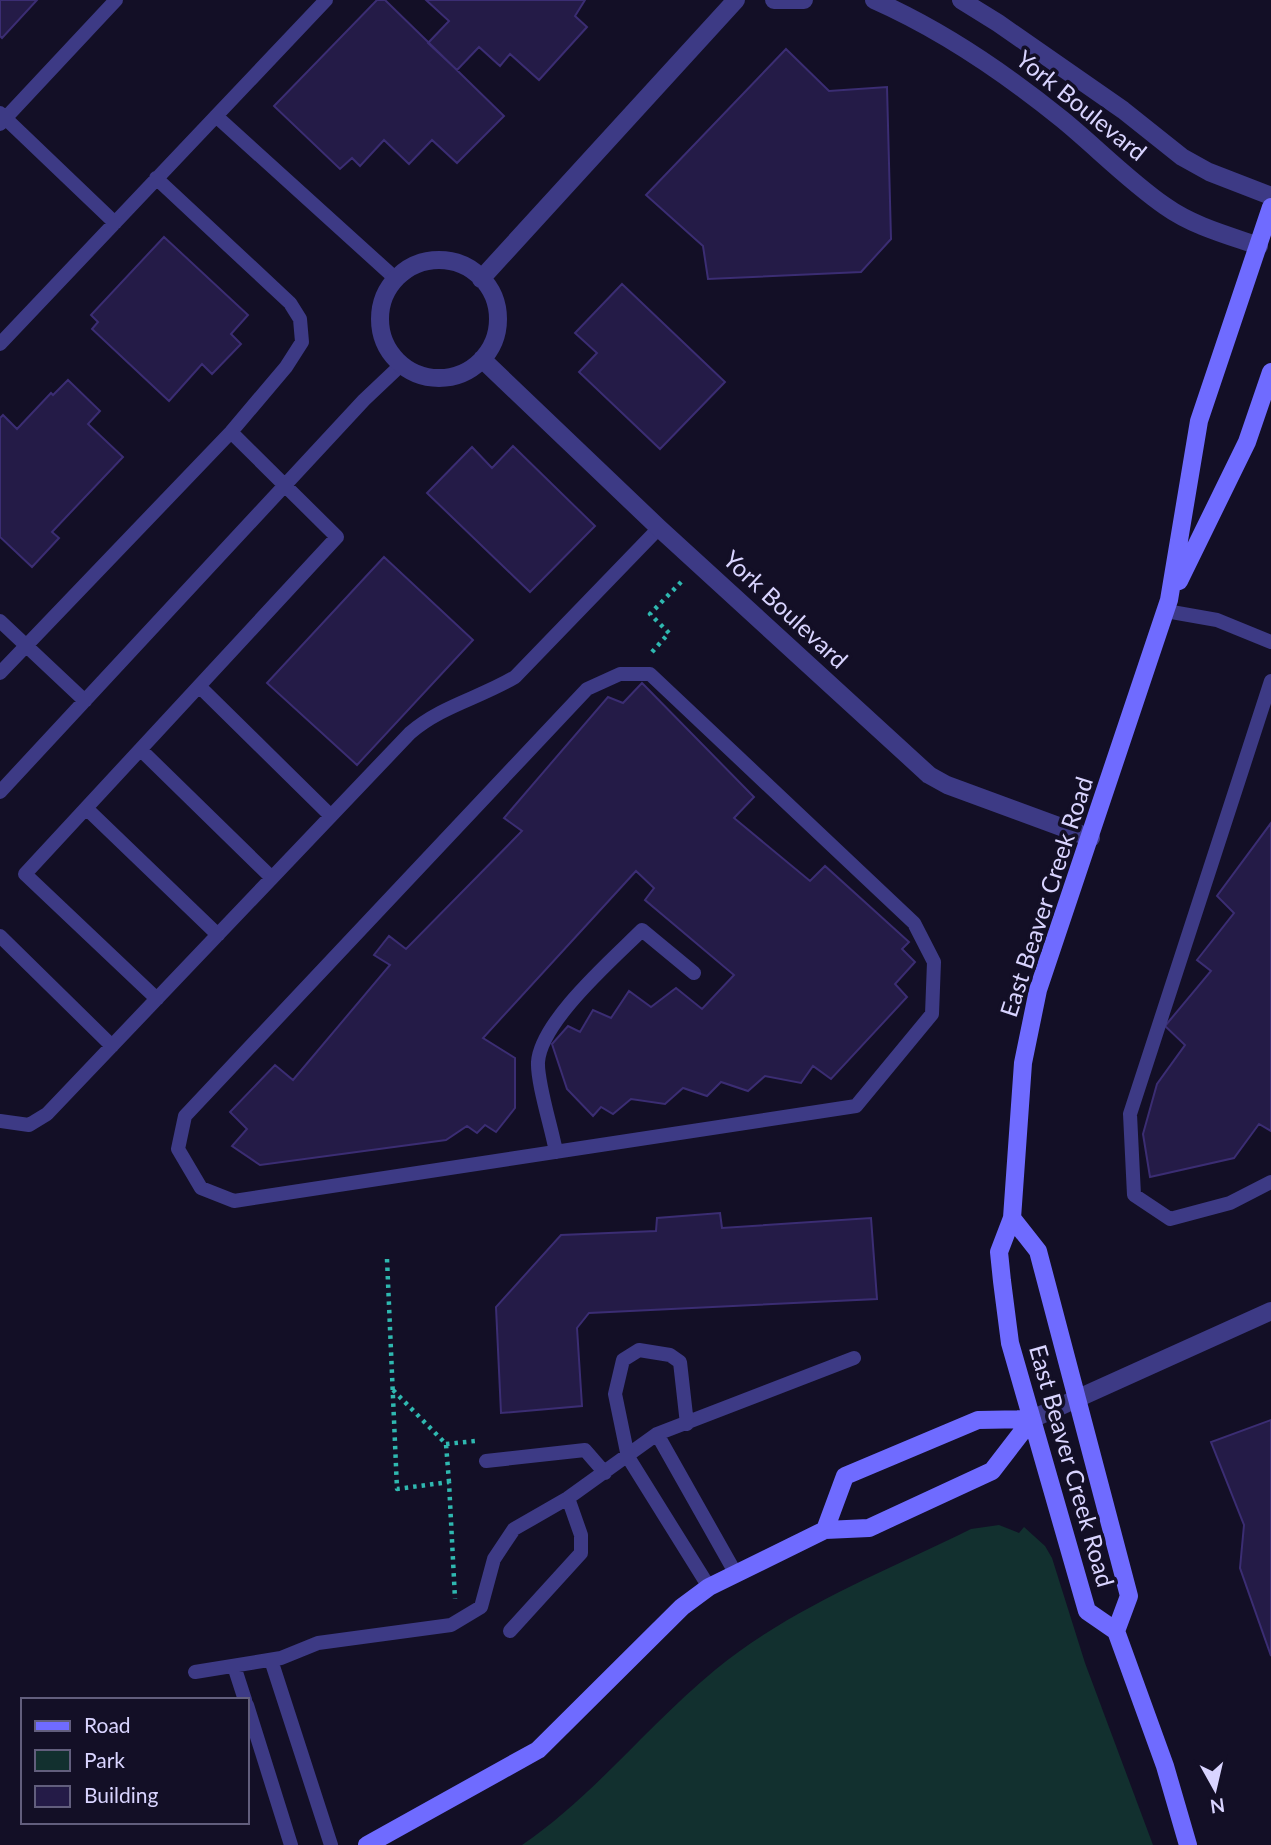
<svg xmlns="http://www.w3.org/2000/svg" width="1271" height="1845" viewBox="0 0 1271 1845" font-family="Lato,sans-serif">
	<rect width="100%" height="100%" fill="#130f26"/>
	<!-- green -->
	<path fill="#12302f" d="M999 1525 1019 1533 1024 1527 1045 1546 1052 1558 1085 1663 1153 1845H522C595 1795 648 1725 715 1670 792 1607 884 1572 971 1529Z"/>
	<!-- building -->
	<path fill="#241b47" stroke="#3b2d73" stroke-width="2" d="M0 0H37L2 38 0 36Z
		M377 0H385L504 116 457 163 432 140 409 164 384 140 360 166 352 158 340 169 274 106Z
		M426 0H585L575 16 587 27 539 80 510 54 500 66 479 47 457 70 428 43 449 21Z
		M786 49 829 91 887 87 891 239 861 272 708 279 703 246 646 195Z
		M164 237 248 315 231 334 241 344 212 374 202 364 169 401 92 329 98 322 91 315Z
		M622 284 725 382 660 449 579 372 597 353 575 333Z
		M68 380 100 411 88 424 123 457 52 532 59 538 32 567 0 537V418L3 415 17 429 51 393 53 395Z
		M513 446 595 526 530 592 427 493 472 447 492 468Z
		M384 557 473 640 357 765 267 683Z
		M642 683 754 797 734 818 810 881 825 866 909 942 902 949 915 962 895 984 907 997 831 1079 813 1066 801 1083 765 1076 748 1091 721 1082 707 1096 683 1088 665 1104 631 1099 613 1114 601 1107 593 1116 567 1089 552 1044 568 1026 580 1032 593 1010 611 1018 629 991 651 1007 676 988 702 1009 734 975 645 900 654 888 636 871 483 1038 515 1058V1108L496 1132 485 1125 477 1133 467 1126 446 1140 260 1165 232 1146 247 1129 230 1112 275 1065 293 1080 390 965 374 955 389 936 406 949 522 831 504 818 608 697 623 703Z
		M1271 823V1131L1259 1124 1234 1158 1150 1177 1143 1134 1157 1084 1185 1045 1165 1026 1211 971 1197 960 1234 913 1217 896Z
		M720 1213 722 1228 871 1218 877 1299 589 1313 577 1328 582 1406 501 1413 496 1307 561 1235 656 1231 657 1218Z
		M1271 1420V1656L1240 1568 1244 1525 1211 1442Z"/>
	<g fill="none" stroke-linecap="round" stroke-linejoin="round">
		<!-- path -->
		<path stroke="#2fb8b0" stroke-width="4.5" stroke-dasharray="3.5 5" stroke-linecap="butt" d="M652 652 669 633 650 614 683 580
			M387 1259 397 1489 449 1482 455 1599
			M393 1390 446 1444 449 1482
			M446 1444 475 1441"/>
		<!-- lane -->
		<path stroke="#3d3a85" stroke-width="14" d="M0 113 115 223
			M216 116 396 279
			M0 124 116 0
			M0 344 326 0
			M1166 611 1217 620 1271 642
			M0 621 85 701
			M0 673 231 432 286 367 302 342 300 319 290 303 156 178
			M620 674H650L914 923 934 962 932 1014 856 1106 234 1201 201 1188 178 1149 185 1116 587 689Z
			M1271 681 1130 1114 1134 1195 1170 1219 1230 1203 1271 1182
			M200 687 331 816
			M142 751 272 878
			M0 792 364 400 401 365
			M87 809 218 935
			M0 936 112 1046
			M157 999 25 874 337 537 231 432
			M0 1121 29 1125 47 1114 410 733C441 706 480 698 515 677L659 528
			M556 1152C552 1129 537 1083 538 1062 541 1021 613 959 642 930L694 973
			M687 1424 680 1362 670 1355 639 1350 623 1360 615 1394 628 1457 709 1587
			M657 1434 736 1574
			M486 1461 585 1450 605 1473
			M510 1631 581 1553V1535L568 1498
			M271 1660 331 1845
			M234 1666 245 1700
			M195 1672 281 1658 318 1643 451 1625 481 1607 494 1559 514 1529 568 1498 657 1434 854 1358
			M247 1705 291 1845"/>
		<!-- street -->
		<path stroke="#3d3a85" stroke-width="18" d="M774 0H804
			M874 0C942 30 1005 73 1063 120 1097 148 1129 181 1165 206 1193 226 1227 235 1259 246
			M961 0 998 23 1123 110 1182 157 1209 172 1271 196
			M380 319a59 59 0 1 1 118 0a59 59 0 1 1-118 0Z
			M481 279 736 0
			M482 359 659 528 929 775 947 785 1091 838
			M1032 1419 1271 1311"/>
		<!-- secondary -->
		<path stroke="#6f6bff" stroke-width="18" d="M1179 581 1247 442 1271 372
			M1012 1218 1038 1251 1129 1596 1116 1631
			M825 1530 845 1476 978 1420 1032 1419
			M367 1845 538 1750 682 1607 709 1587 825 1530 869 1528 992 1471 1032 1419
			M1188 1845 1165 1766 1116 1631 1087 1611 1010 1343 1002 1281 999 1252 1012 1218 1023 1063 1038 990 1169 600 1199 421 1271 207"/>
	</g>
	<g text-anchor="middle" stroke-width="7" stroke-linejoin="round" paint-order="stroke">
		<!-- street labels -->
		<g font-size="24" fill="#d9d4ff" stroke="#130f26">
			<text transform="translate(1081 106) rotate(39)" y="8">York Boulevard</text>
			<text transform="translate(785 610) rotate(43)" y="8">York Boulevard</text>
			<text transform="translate(1047 897) rotate(-72)" y="8">East Beaver Creek Road</text>
			<text transform="translate(1071 1466) rotate(74)" y="8">East Beaver Creek Road</text>
		</g>
	</g>
	<!-- legend -->
	<rect x="21" y="1698" width="228" height="126" fill="#130f26" stroke="#625e7d" stroke-width="2"/>
	<rect x="35" y="1721" width="35" height="10" fill="#6f6bff" stroke="#625e7d" stroke-width="2"/>
	<text x="84" y="1733" font-size="21" fill="#d9d4ff">Road</text>
	<rect x="35" y="1750" width="35" height="21" fill="#12302f" stroke="#625e7d" stroke-width="2"/>
	<text x="84" y="1768" font-size="21" fill="#d9d4ff">Park</text>
	<rect x="35" y="1786" width="35" height="21" fill="#241b47" stroke="#625e7d" stroke-width="2"/>
	<text x="84" y="1803" font-size="21" fill="#d9d4ff">Building</text>
	<!-- north arrow -->
	<g transform="translate(1215 1789) rotate(172)" stroke="#130f26" stroke-width="5" paint-order="stroke">
	<path d="M0-5L12 26L0 18L-12 26Z" fill="#d9d4ff"/>
	<text y="-10" font-size="19" font-weight="bold" text-anchor="middle" fill="#d9d4ff">N</text>
	</g>
</svg>
